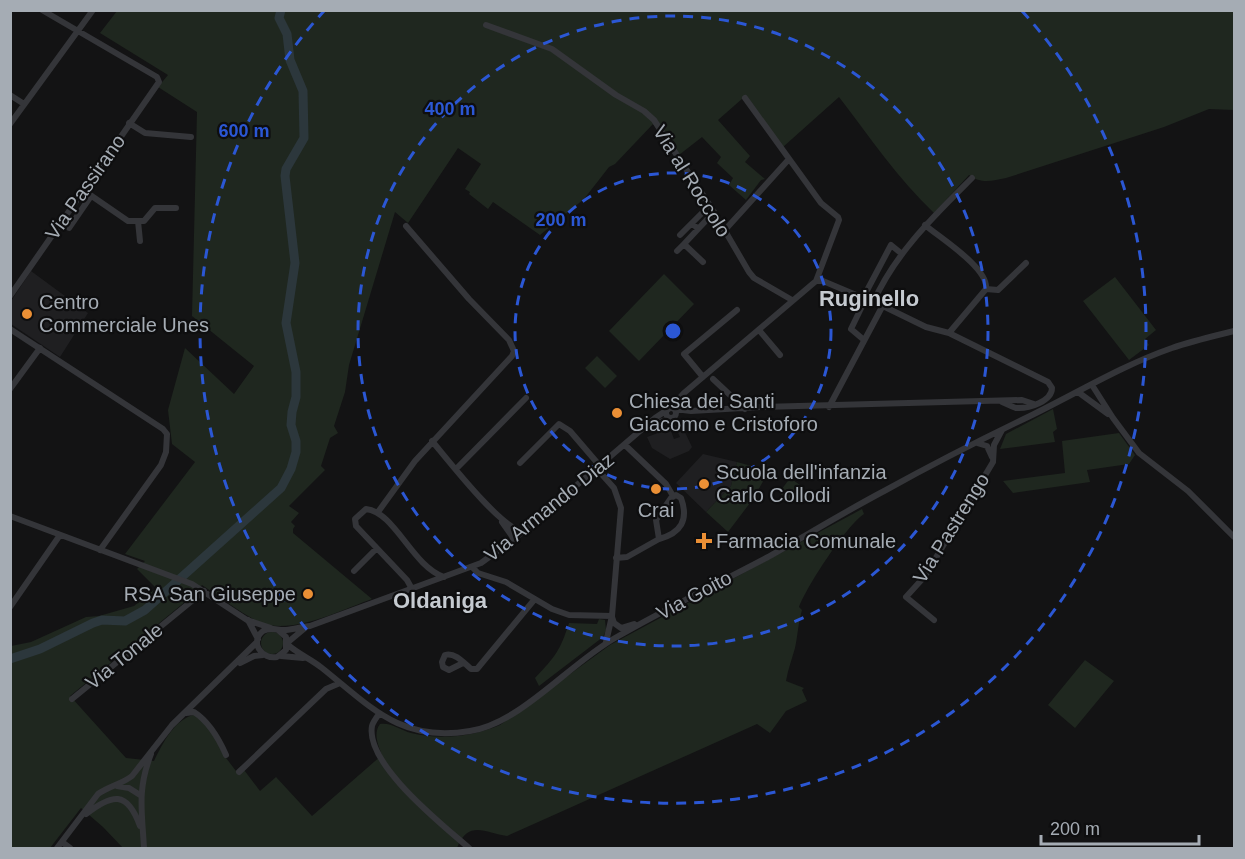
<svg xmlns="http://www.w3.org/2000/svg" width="1245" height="859" viewBox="0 0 1245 859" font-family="Arial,sans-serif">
	<rect width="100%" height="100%" fill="#131314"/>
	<!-- built -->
	<path fill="#1f1f21" d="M31 271 88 313 60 357 11 324V301Z
		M681 424 692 447 689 451 670 459 652 448 647 437 661 432 660 430 669 426 674 439 680 437 675 426Z
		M703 454 737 462 731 486 706 512 676 483Z"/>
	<!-- green -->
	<path fill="#1f271f" d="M117 11H1234V110L1209 109 1164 127 1006 178C992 181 981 184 969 175L934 213C898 179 869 136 839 97L783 147 743 98 718 120 750 156 745 162 765 179 761 180 746 200 729 185 733 178 717 163 721 157 702 137 679 155 653 124 615 164 609 167 584 199 540 235 493 202 488 209 469 194 470 192 465 189 481 164 458 148 408 223 395 212 349 365 345 392 334 426 338 433 330 438 321 466 325 470 289 506 299 513 291 522 295 526 293 529V533L372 599C341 610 289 637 257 621 238 611 220 597 202 585L191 597 70 696 71 697 126 758 154 761C163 743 174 719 196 714L213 734 223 754 236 771 241 766 260 791 276 777 312 816 382 755C378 745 373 733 380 724 390 722 401 730 411 733 441 740 472 737 500 725L610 645 862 509 864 514C846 526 807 586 799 607L802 610C798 624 798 634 795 648 792 659 788 669 786 681L804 688 802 690 807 701 786 711 770 733 757 724 507 836C486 833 468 819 457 848H123L103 827 81 808 50 848H11V646L31 642 86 617 99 616 134 606 156 588 137 569 145 561 125 554 195 462 172 444 168 410 185 348 234 394 254 366 192 316 197 112 158 87 168 75 100 33Z
		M664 274 694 304 639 361 609 331Z
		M1115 277 1156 330 1145 339 1149 345 1129 360 1083 301Z
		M597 356 617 376 605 388 585 368Z
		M1053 409 1057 429 1053 432 1055 442 1000 449 1006 434Z
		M1119 433 1135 455 1129 464 1087 470 1090 482 1013 493 1003 481 1065 473 1062 441Z
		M737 462 769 471 753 499 728 532 706 512 731 486Z
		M790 478 800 485 789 500 779 493Z
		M599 619 605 620 606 630 603 637 539 686 535 678C555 657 560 651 569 623L597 624Z
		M261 643a11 11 0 1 1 22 0a11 11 0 1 1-22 0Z
		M1085 660 1114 681 1075 728 1048 705Z"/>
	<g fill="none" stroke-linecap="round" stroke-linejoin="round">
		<!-- river -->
		<path stroke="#2c373c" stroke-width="9" d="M10 659 40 649 93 623 102 620 125 621 145 610 281 488 291 469 296 452V441L291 425 292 412 296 397V372L286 323 295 263 285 176 286 169 304 138 303 91 290 60 287 34 279 18 281 10"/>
		<!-- minor -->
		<path stroke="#343539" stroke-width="6" d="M486 25 552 49 616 95 644 111 654 120 714 212 749 272 754 278 792 300
			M10 95 24 104
			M745 98 821 203 838 217 839 220 816 281
			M129 123 145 133 191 137
			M10 124 93 10
			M83 190 128 221H144L155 208H176
			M138 221 140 241
			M60 223 69 228 91 196
			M925 225C940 238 989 268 986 289L949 333
			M698 229 692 223 702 213
			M724 231 789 159
			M680 235 692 223
			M677 251 684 244
			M703 262 684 244 714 212
			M816 281H823L887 308 926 327 949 333 1048 382 1052 388C1052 401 1029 409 1016 408 1012 407 1007 404 1002 402
			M986 289 998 290 1026 263
			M10 296 159 82 157 77 42 10
			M863 298 891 245 902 254
			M873 303C895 253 934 216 972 178
			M10 329 163 429 167 434 166 452 161 465 100 550
			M759 330 780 355
			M864 340 851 329 865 300
			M703 377 684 354 737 310
			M713 379 745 409
			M1092 385 1113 418 1139 453 1188 491 1234 537
			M10 389 40 348
			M1078 392 1108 414
			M829 407 882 307
			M666 413a5 5 0 1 1 10 0a5 5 0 1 1-10 0Z
			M674 409 675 403 684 393 816 281
			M675 409 691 411 760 407 1022 400 1034 404
			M650 425 672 418
			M432 441C448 460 502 530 523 531
			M977 443 987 446 992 457
			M625 445 666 484 673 496
			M520 463 559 424 570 431 600 466
			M456 469 526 398
			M597 469 614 488 621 508 612 616 606 642
			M676 495 681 498C689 520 681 533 659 539L656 520 671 498Z
			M378 512 415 461 512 356 514 351 509 340 469 299 406 226
			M10 516 192 584 247 620 271 628
			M502 522 514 539
			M616 558 627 557 659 539
			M472 567 478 573 506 582 552 609 569 615 612 616
			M354 571 376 549
			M412 589 407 580 356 526 355 519 366 509C395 512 412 566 444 577
			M10 607 60 535
			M612 617 614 623 621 628 634 624
			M248 620 258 639
			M934 620 906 597 925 576 993 462 994 445 1002 430
			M278 630 286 637V650L277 657C262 660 249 642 263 631 271 626 278 631 286 630 294 629 302 627 310 626L481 563 514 539 655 418 670 408
			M287 643 305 628
			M287 644C298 654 311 659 322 668 371 707 401 743 470 731 521 723 569 664 615 638 665 609 717 584 768 557 807 535 846 511 886 490 933 464 982 439 1030 416 1077 393 1123 365 1172 348 1192 341 1214 336 1234 331
			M281 656 303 658
			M240 663 254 656 263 655
			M463 663 449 670 443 667 442 662 445 655C455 652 464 663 471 669H477L534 600
			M72 699 204 591
			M186 713 194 712C208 721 219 739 226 755
			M379 714C376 718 373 722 372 726 365 764 443 825 469 848
			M239 772 326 689 340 683
			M117 786 129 788 140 795
			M86 814C112 794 127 790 140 826
			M62 842 70 848
			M57 848 98 794C109 786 122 784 132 776L172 725 257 642
			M144 848C142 811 137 790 151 754"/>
	</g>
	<!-- distance rings -->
	<g fill="none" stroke="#2b57d4" stroke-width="3" stroke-dasharray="10 8">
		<circle cx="673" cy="331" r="158"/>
		<circle cx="673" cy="331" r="315"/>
		<path d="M1022 11A473 473 0 1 1 324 11"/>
	</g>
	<!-- markers -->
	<g fill="#ea8f35" stroke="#0e0e0f" stroke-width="2">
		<circle cx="27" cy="314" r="6"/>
		<circle cx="617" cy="413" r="6"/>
		<circle cx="704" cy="484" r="6"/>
		<circle cx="656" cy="489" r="6"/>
		<path d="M701 532h6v6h6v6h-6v6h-6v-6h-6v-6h6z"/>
		<circle cx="308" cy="594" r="6"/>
	</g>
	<g text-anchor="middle" stroke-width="4.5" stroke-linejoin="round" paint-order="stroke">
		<!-- street labels -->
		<g font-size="20" fill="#a5acb4" stroke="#0e0e0f">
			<text transform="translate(692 181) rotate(58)" y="7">Via al Roccolo</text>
			<text transform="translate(85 187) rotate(-55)" y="7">Via Passirano</text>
			<text transform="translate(549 507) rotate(-39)" y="7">Via Armando Diaz</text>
			<text transform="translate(951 528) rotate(-58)" y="7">Via Pastrengo</text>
			<text transform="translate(694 595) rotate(-28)" y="7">Via Goito</text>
			<text transform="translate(124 656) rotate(-39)" y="7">Via Tonale</text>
		</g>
		<!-- poi labels -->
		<g font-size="20" fill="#a5acb4" stroke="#0e0e0f" text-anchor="start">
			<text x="39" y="309">Centro<tspan x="39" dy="23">Commerciale Unes</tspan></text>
			<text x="629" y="408">Chiesa dei Santi<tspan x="629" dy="23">Giacomo e Cristoforo</tspan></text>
			<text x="716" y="479">Scuola dell'infanzia<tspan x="716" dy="23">Carlo Collodi</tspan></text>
			<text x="656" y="517" text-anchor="middle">Crai</text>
			<text x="716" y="548">Farmacia Comunale</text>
			<text x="296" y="601" text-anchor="end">RSA San Giuseppe</text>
		</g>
		<!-- quarter labels -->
		<g font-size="22" font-weight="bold" fill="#c5cad0" stroke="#0e0e0f">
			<text x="869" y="306">Ruginello</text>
			<text x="440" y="608">Oldaniga</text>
		</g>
	</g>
	<circle cx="673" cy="331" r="9" fill="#2b57d4" stroke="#0e0e0f" stroke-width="3"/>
	<g font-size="18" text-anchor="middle" font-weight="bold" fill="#2b57d4" stroke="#0e0e0f" stroke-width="4.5" stroke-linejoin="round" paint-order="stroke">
		<text x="450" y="115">400 m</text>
		<text x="244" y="137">600 m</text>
		<text x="561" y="226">200 m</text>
	</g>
	<!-- border -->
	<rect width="1245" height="859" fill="none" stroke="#a5acb4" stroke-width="24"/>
	<!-- scale -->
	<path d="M1041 835v9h158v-9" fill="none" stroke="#a5acb4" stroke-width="3"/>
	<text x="1050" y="835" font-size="18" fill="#a5acb4" stroke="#0e0e0f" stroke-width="4.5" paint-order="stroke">200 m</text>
</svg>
